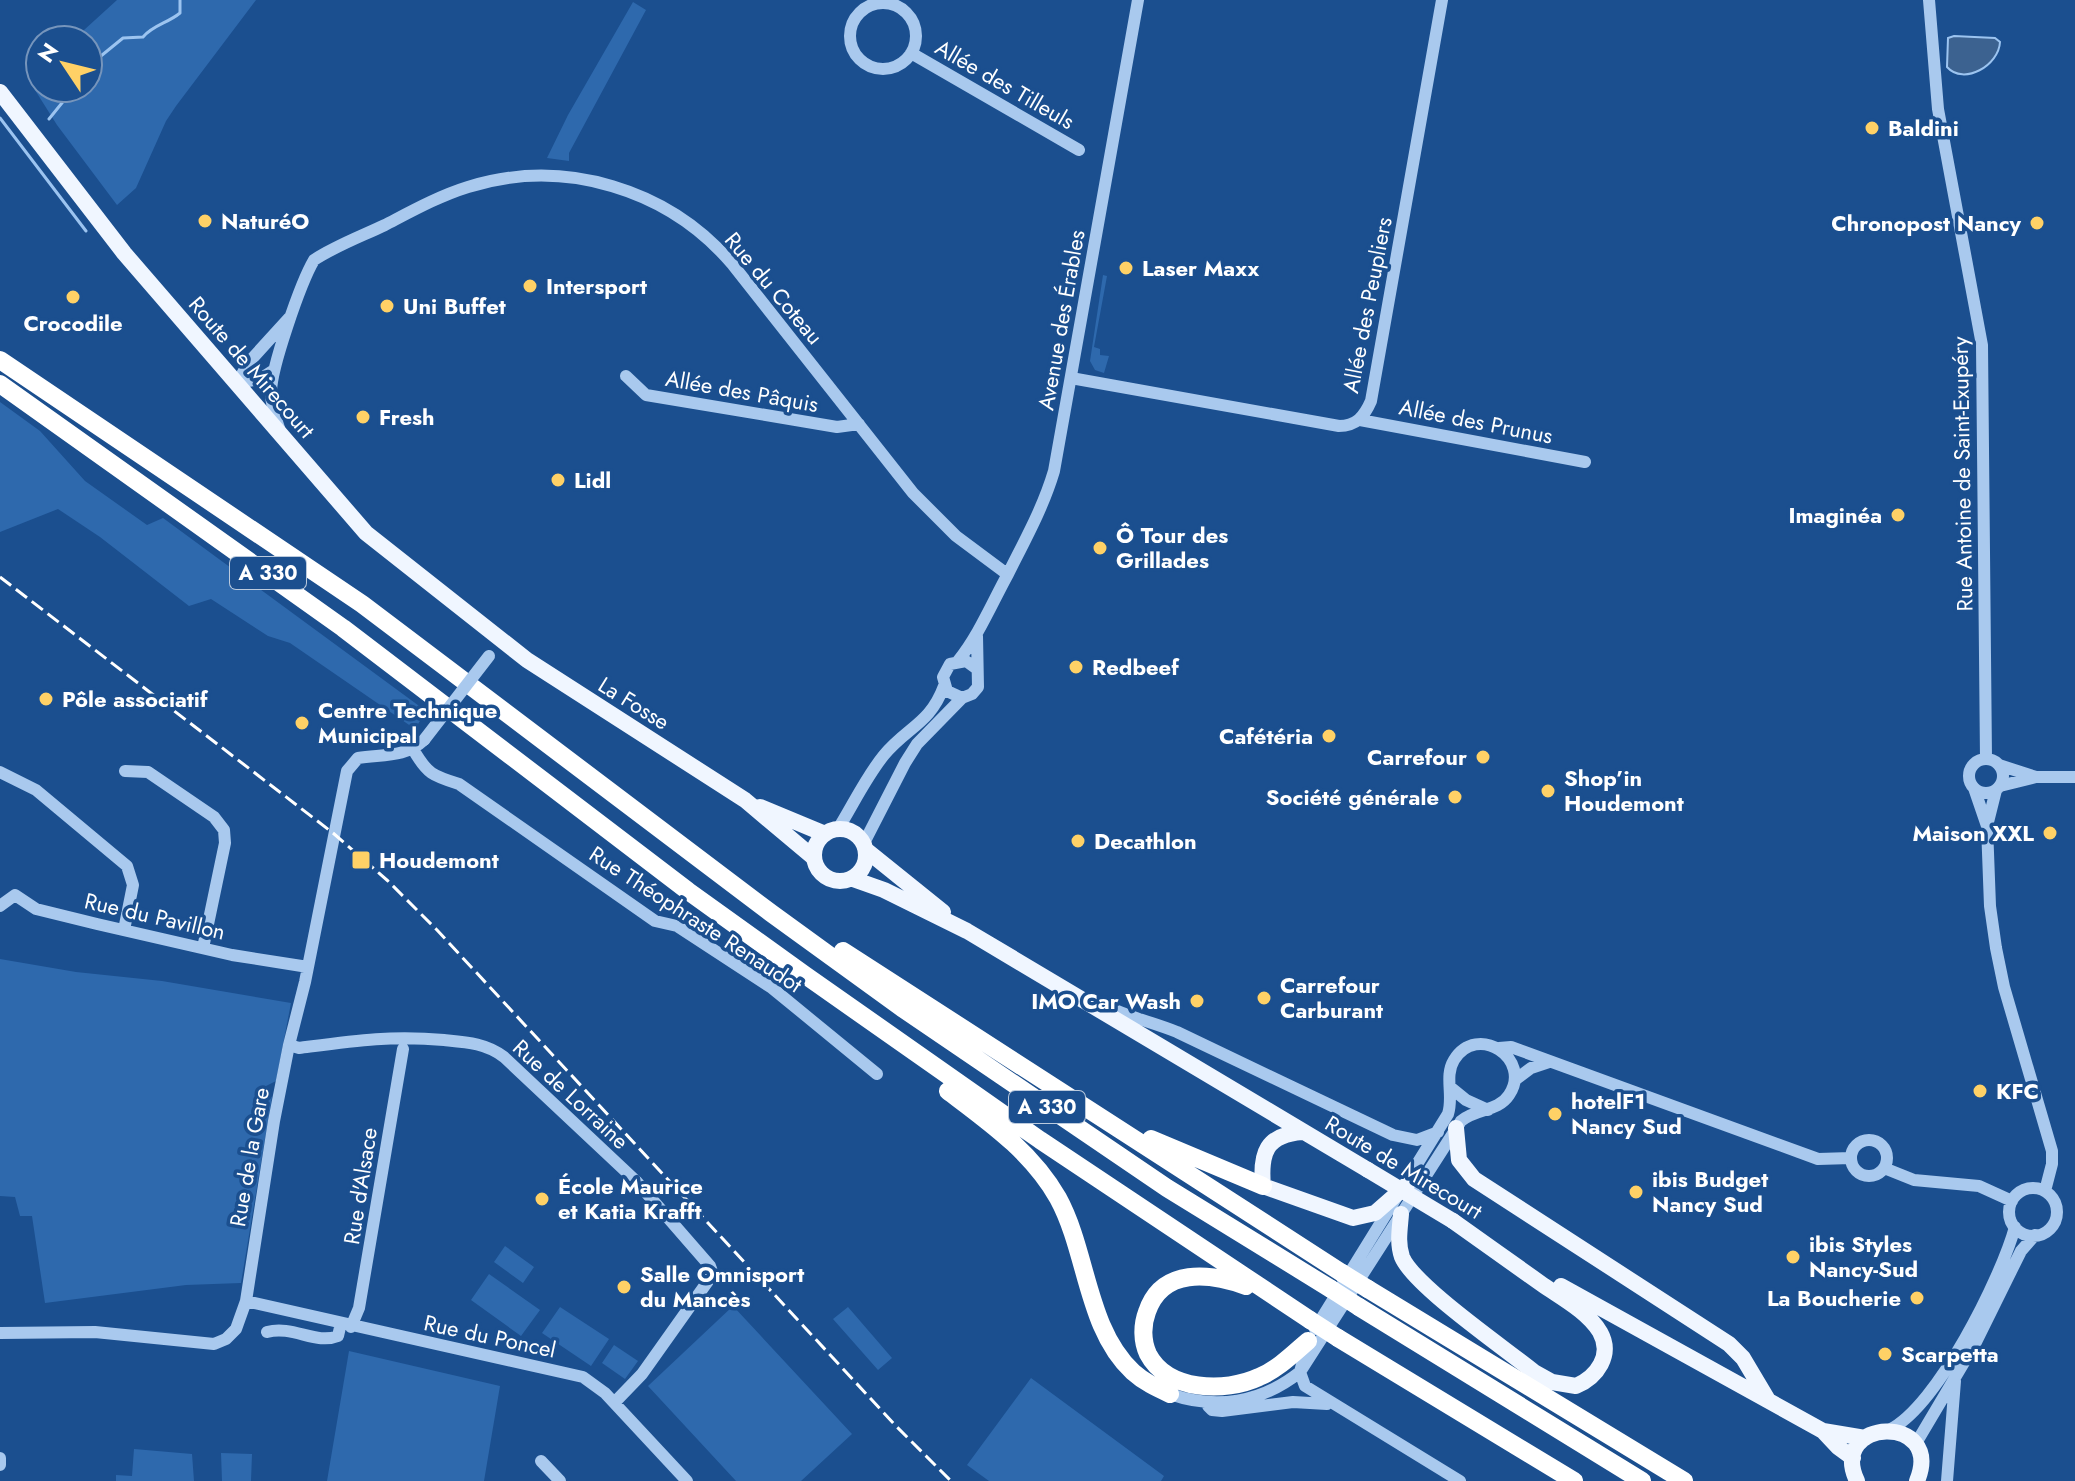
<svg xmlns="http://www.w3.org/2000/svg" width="2075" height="1481" viewBox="0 0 2075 1481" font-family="Jost,sans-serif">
	<rect width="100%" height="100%" fill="#1b4f8f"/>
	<!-- green -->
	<path fill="#2e69ad" d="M117 0H256L176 106 166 121 136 188 117 205 57 125 28 79 40 69V88H88V40H73Z
		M633 2 646 10 569 153V161L547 158 568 115Z
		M1103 275 1107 276 1094 347 1100 349V355L1109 356 1104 373 1095 370 1090 361Z
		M0 402 40 431 85 481 147 525 163 518 426 711 415 729 290 643 268 636 211 599 189 606 100 537 58 509 0 532Z
		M0 959 76 972 162 981 291 1003 276 1081 266 1086 268 1095 272 1097 241 1283 186 1285 45 1303 32 1216H20L15 1197 0 1196Z
		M505 1246 534 1267 523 1283 494 1262Z
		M489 1274 540 1310 521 1336 471 1300Z
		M733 1306 852 1434 801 1481H736L648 1386Z
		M560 1307 609 1339 591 1366 542 1333Z
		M848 1307 892 1358 878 1370 833 1319Z
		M614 1345 638 1361 625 1379 602 1363Z
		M349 1351 500 1386 484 1481H327Z
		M1031 1378 1164 1476 1161 1481H989L967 1465Z
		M134 1449 192 1454 194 1481H116V1475L132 1476Z
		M221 1453 252 1454 251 1481H222Z"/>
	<!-- water -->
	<path fill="#3c6290" stroke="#9cc4f0" stroke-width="2" d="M1954 36 1995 38 2000 42C1999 65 1964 86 1947 67L1948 38Z"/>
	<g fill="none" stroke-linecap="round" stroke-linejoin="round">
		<!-- stream -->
		<path stroke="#9cc4f0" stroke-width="3" d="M88 78 96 60 123 38 143 37C153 25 168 23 180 13V0
			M0 118 86 231
			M49 119 74 88"/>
		<!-- minor -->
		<path stroke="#a9c9ee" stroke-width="12" d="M1929 0 1938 109 1982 345 1986 759
			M850 36a33 33 0 1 1 66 0a33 33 0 1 1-66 0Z
			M911 53 1079 150
			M626 376 646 395 837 427 859 424
			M1071 378 1339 426C1356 426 1364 417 1371 401L1442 0
			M237 383 249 362 289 318
			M237 383 260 379 274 370
			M1360 420 1585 462
			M280 431C276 419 271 406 271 394 270 370 301 282 314 260 335 246 362 236 385 225 412 211 439 196 468 187 564 157 669 189 733 265L913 493 956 536 1007 574
			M958 661C979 635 992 603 1008 574 1025 540 1043 508 1054 471L1138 0
			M977 669 966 661 950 664 943 677 947 691 962 698 972 694 978 687 977 636
			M413 749C427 774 433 776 459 784L655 921 677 926 772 988 877 1074
			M1969 776a17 17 0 1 1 34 0a17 17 0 1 1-34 0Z
			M1999 765 2036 777
			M125 771 148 772 214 817 224 830 225 843 203 948
			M0 772 36 790 127 866 133 885 124 930
			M2000 786 2036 777H2075
			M1974 788 1987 826 1990 906 1996 948 2004 987 2052 1151V1164L2045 1191
			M1987 826 1996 790
			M838 829C853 805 866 777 884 755 907 727 930 724 944 686
			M864 843 905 763 917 744 962 698
			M0 906 15 895 36 909 97 924 232 955 308 967
			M1104 1005C1128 1017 1152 1022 1177 1032L1393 1135 1417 1140 1438 1132
			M289 1045 299 1048C352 1041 390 1035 444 1040 465 1042 486 1043 504 1057L636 1181 710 1266 713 1274 642 1374 615 1402
			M1499 1048 1511 1047 1818 1159 1851 1158
			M1515 1080 1531 1068 1549 1062
			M1450 1087 1466 1100 1488 1110
			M1851 1158a18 18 0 1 1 36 0a18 18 0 1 1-36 0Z
			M1884 1168 1914 1180 1979 1186 2012 1201
			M2009 1212a24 24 0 1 1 48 0a24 24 0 1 1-48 0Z
			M246 1301 583 1377 605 1393 687 1481
			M351 1327 359 1308 403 1049
			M267 1332C293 1325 316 1345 338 1336L341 1323
			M0 1333 95 1332 214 1344 226 1339 236 1329 246 1301 274 1121 289 1045 305 982 347 771 358 758C382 754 405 758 424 740
			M1307 1345 1300 1372 1305 1386 1460 1481
			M1170 1394C1216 1410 1261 1403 1300 1372L1461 1121C1476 1108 1498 1112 1509 1095 1533 1059 1477 1022 1454 1060 1444 1076 1454 1096 1448 1114L1315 1329
			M1208 1406 1212 1410 1222 1411 1293 1402 1327 1404
			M1889 1430C1937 1407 2001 1278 2015 1227
			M1915 1445 1975 1344 2021 1251 2035 1235
			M0 1458V1465
			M541 1461 560 1481
			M1947 1481 1955 1381"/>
		<!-- major -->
		<path stroke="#f0f6ff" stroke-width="16" d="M0 92 124 253 366 533 527 660 745 800 814 858
			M760 807 825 834
			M814 855a26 26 0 1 1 52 0a26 26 0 1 1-52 0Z
			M866 850 943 912
			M853 879 884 890 967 931 1368 1170
			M1456 1128 1459 1160 1474 1179 1729 1344 1743 1358 1768 1400
			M1302 1132C1266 1135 1260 1153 1263 1186L1353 1218 1375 1213 1407 1185
			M1401 1214C1400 1228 1397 1243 1402 1257 1414 1286 1506 1349 1534 1372L1552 1382 1576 1386C1597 1377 1613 1355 1600 1332 1588 1312 1562 1298 1543 1285 1513 1264 1483 1242 1453 1221
			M1561 1286 1823 1431 1838 1447 1853 1458
			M1823 1431 1865 1438
			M1857 1481C1827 1417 1945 1413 1917 1481"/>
		<!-- highway -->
		<path stroke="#fff" stroke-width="18" d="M0 360 362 604 771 913 902 1008 1167 1188 1331 1289
			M0 384 343 628 688 891 805 975 1040 1140 1310 1320
			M843 951 1342 1273
			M948 1091C989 1122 1032 1152 1058 1198 1088 1253 1086 1328 1133 1372 1144 1382 1157 1388 1170 1394
			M1151 1139 1263 1186
			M1246 1286C1210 1273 1162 1267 1147 1312 1142 1325 1142 1341 1148 1354 1167 1391 1225 1393 1259 1377 1278 1369 1293 1354 1308 1341
			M1368 1289 1684 1481
			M1359 1307 1642 1481
			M1338 1338 1574 1481"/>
		<!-- rail -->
		<path stroke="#fff" stroke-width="3" stroke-dasharray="14 6" stroke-linecap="butt" d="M0 577 333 833 388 881 437 930 895 1425 951 1481"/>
		<!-- minor-bridge -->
		<path stroke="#a9c9ee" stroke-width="12" d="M424 740 489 656"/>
		<!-- major-bridge -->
		<path stroke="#f0f6ff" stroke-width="16" d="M1368 1170 1453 1221"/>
		<!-- highway-bridge -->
		<path stroke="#fff" stroke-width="18" d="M1342 1273 1368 1289
			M1331 1289 1359 1307
			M1310 1320 1338 1338"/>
	</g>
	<!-- markers -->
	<g fill="#ffd166" stroke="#1b4f8f" stroke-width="3">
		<circle cx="1872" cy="128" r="8"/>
		<circle cx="205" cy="221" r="8"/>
		<circle cx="2037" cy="223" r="8"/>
		<circle cx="1126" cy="268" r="8"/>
		<circle cx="530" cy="286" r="8"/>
		<circle cx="73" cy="297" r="8"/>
		<circle cx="387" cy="306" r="8"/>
		<circle cx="363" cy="417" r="8"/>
		<circle cx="558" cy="480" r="8"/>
		<circle cx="1898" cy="515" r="8"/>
		<circle cx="1100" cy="548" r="8"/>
		<circle cx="1076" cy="667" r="8"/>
		<circle cx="46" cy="699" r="8"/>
		<circle cx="302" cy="723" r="8"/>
		<circle cx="1329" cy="736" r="8"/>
		<circle cx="1483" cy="757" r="8"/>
		<circle cx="1548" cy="791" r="8"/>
		<circle cx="1455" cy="797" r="8"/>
		<circle cx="2050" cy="833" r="8"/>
		<circle cx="1078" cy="841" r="8"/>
		<rect x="351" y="850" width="20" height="20" rx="4"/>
		<circle cx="1264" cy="998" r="8"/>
		<circle cx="1197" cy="1001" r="8"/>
		<circle cx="1980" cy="1091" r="8"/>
		<circle cx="1555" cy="1114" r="8"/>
		<circle cx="1636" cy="1192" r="8"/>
		<circle cx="542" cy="1199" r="8"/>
		<circle cx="1793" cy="1257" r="8"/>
		<circle cx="624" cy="1287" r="8"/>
		<circle cx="1917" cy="1298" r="8"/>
		<circle cx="1885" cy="1354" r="8"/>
	</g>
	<g text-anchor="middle" stroke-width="7" stroke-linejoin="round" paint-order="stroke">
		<!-- shield labels -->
		<g fill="#1b4f8f" stroke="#bbcadd" stroke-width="2">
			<rect x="230" y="557" width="76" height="32" rx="6"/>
			<rect x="1009" y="1091" width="76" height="32" rx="6"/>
		</g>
		<g font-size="20" font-weight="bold" fill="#fff">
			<text x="268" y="580">A 330</text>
			<text x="1047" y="1114">A 330</text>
		</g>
		<!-- street labels -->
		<g font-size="22" fill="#fff" stroke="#1b4f8f">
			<text transform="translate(1005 84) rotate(30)" y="8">Allée des Tilleuls</text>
			<text transform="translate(774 288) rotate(50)" y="8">Rue du Coteau</text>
			<text transform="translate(1367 305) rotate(-79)" y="8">Allée des Peupliers</text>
			<text transform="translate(1061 320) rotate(-80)" y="8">Avenue des Érables</text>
			<text transform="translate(252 367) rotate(49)" y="8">Route de Mirecourt</text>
			<text transform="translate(742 391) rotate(10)" y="8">Allée des Pâquis</text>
			<text transform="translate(1476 421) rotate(11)" y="8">Allée des Prunus</text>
			<text transform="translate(1962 474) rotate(-91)" y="8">Rue Antoine de Saint-Exupéry</text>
			<text transform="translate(634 703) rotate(32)" y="8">La Fosse</text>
			<text transform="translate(155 916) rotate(13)" y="8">Rue du Pavillon</text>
			<text transform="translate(696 919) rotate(33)" y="8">Rue Théophraste Renaudot</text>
			<text transform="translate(571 1094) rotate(43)" y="8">Rue de Lorraine</text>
			<text transform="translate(249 1157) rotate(-80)" y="8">Rue de la Gare</text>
			<text transform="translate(1404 1167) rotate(31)" y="8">Route de Mirecourt</text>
			<text transform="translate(360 1186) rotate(-81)" y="8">Rue d'Alsace</text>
			<text transform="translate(490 1336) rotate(12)" y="8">Rue du Poncel</text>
		</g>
		<!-- poi labels -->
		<g font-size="22" font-weight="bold" fill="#fff" stroke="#1b4f8f" text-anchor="start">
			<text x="1888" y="136">Baldini</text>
			<text x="221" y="229">NaturéO</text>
			<text x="2021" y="231" text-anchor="end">Chronopost Nancy</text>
			<text x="1142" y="276">Laser Maxx</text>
			<text x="546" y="294">Intersport</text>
			<text x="403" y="314">Uni Buffet</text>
			<text x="73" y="331" text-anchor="middle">Crocodile</text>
			<text x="379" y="425">Fresh</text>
			<text x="574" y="488">Lidl</text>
			<text x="1882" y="523" text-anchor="end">Imaginéa</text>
			<text x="1116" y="543">Ô Tour des<tspan x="1116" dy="25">Grillades</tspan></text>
			<text x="1092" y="675">Redbeef</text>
			<text x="62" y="707">Pôle associatif</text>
			<text x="318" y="718">Centre Technique<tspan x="318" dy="25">Municipal</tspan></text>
			<text x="1313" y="744" text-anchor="end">Cafétéria</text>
			<text x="1467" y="765" text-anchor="end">Carrefour</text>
			<text x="1564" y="786">Shop’in<tspan x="1564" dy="25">Houdemont</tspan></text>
			<text x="1439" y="805" text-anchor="end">Société générale</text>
			<text x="2034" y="841" text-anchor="end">Maison XXL</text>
			<text x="1094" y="849">Decathlon</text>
			<text x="379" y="868">Houdemont</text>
			<text x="1280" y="993">Carrefour<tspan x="1280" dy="25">Carburant</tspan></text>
			<text x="1181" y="1009" text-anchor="end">IMO Car Wash</text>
			<text x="1996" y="1099">KFC</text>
			<text x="1571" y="1109">hotelF1<tspan x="1571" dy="25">Nancy Sud</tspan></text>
			<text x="1652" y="1187">ibis Budget<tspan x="1652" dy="25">Nancy Sud</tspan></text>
			<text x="558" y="1194">École Maurice<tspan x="558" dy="25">et Katia Krafft</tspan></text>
			<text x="1809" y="1252">ibis Styles<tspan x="1809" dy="25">Nancy-Sud</tspan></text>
			<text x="640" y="1282">Salle Omnisport<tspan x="640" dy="25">du Mancès</tspan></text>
			<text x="1901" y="1306" text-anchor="end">La Boucherie</text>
			<text x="1901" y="1362">Scarpetta</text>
		</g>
	</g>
	<!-- north arrow -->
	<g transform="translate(64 64) rotate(305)"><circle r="38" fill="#1b4f8f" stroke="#7695bc" stroke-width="2"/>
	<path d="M0-6L14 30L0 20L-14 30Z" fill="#ffd166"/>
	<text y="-12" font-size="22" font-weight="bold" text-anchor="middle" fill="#ffffff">N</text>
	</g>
</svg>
